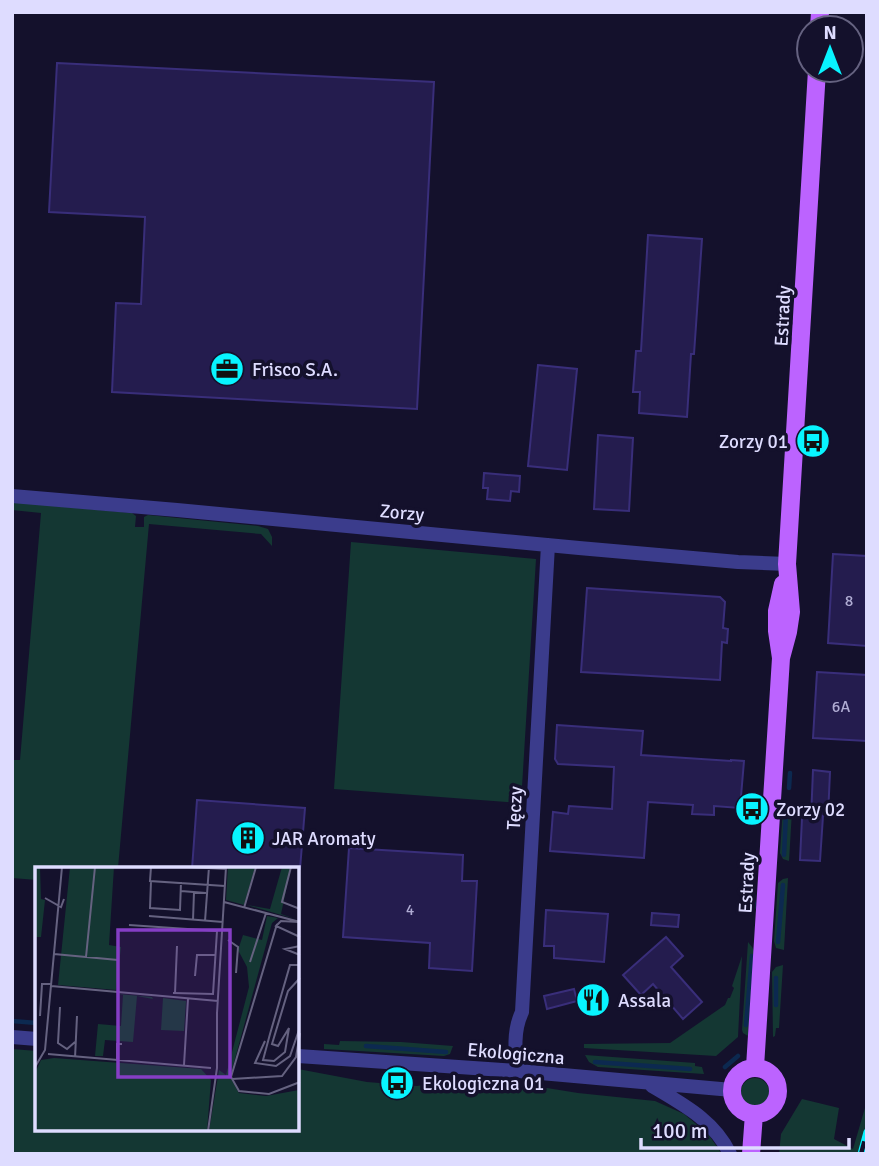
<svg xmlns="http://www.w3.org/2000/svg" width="879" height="1166" viewBox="0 0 879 1166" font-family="Signika,sans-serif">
	<rect width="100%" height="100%" fill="#14112c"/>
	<!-- green -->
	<path fill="#143733" d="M12 502 132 513 136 516 135 527H144V517L148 515 258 526 268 529 272 537V546L261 534 149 524 118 868 37 869V880L12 878V760H20L41 513 12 510Z
		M351 542 536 559 521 803 334 789Z
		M788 804 792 811 789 861 783 859 780 853 783 806Z
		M788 878 784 950 776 948 774 941 778 883 783 879Z
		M748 942 752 947 754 951 748 1036 743 1033 742 1030Z
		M742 956 738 1037 716 1056 584 1048V1044L670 1043 725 1005 728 998H730L734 988 732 986Z
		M783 965 779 1028H776L775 1036 773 1037 772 972 776 967Z
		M340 1041 401 1042 453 1046 450 1054 444 1056 324 1049V1044L339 1045Z
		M12 1049 37 1051V1129H298V1069L367 1082 417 1086 456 1080 522 1084 578 1093 655 1101 684 1114 708 1134 722 1154H12Z
		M585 1055 695 1063V1066L702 1067 704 1074 598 1067 589 1062Z
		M741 1092a14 14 0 1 1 28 0a14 14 0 1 1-28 0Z
		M802 1099 839 1108 834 1139 853 1149 867 1101V1154H779L781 1134Z"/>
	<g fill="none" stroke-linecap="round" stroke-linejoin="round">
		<!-- stream -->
		<path stroke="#0c2950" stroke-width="4.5" d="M789 788 790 773
			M784 855 786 813
			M753 895 754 907
			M778 942 783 885
			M776 1005V978
			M12 1021 37 1023
			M746 1025 752 956
			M366 1046 446 1052
			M478 1054 494 1055
			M538 1058 556 1059
			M595 1062 690 1069
			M725 1067 738 1056"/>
	</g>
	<!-- building -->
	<path fill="#241c4e" stroke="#392e7a" stroke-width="2" d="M57 63 434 82 417 409 112 392 116 303 141 304 145 217 49 212Z
		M648 235 702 239 694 354H691L687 417 639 413 640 392H633L636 351H641Z
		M538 365 577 369 567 470 528 466Z
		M598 435 633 438 629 511 594 509Z
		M484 473 520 476 519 492 511 491 510 501 487 499 488 488H483Z
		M833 554 867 556V646L828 643Z
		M587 588 720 597 725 602 723 628 728 629 727 643 722 642 720 680 581 672Z
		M817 672 867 675V741L813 738Z
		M557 725 643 731 641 755 731 761V760L744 761 740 808 714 806V815L692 814 693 805 648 802 644 858 550 851 553 812 568 814 569 806 612 809 614 767 558 764 555 759Z
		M813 770 830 772 828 816H823L820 861 800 860 802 818 811 819Z
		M197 800 305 808 300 869H192Z
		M349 848 463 855 462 881H477L472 971 429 968 430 943 343 937Z
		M546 910 608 914 604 962 554 958V946H544Z
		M652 913 679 915 678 927 651 925Z
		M666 937 683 956 671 967 702 1002 683 1019 653 984 641 995 623 975Z
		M574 989 577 1001 547 1009 544 996Z
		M599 990 602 998 601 1006 587 1010 582 995Z"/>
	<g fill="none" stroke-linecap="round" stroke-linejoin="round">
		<!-- minor -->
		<path stroke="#3b3c8c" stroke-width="14" d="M12 496 177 510 579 548 738 562 787 564
			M12 1037 37 1039
			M298 1056 518 1071 732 1090
			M518 1071C515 1051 513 1031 522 1012L548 545
			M652 1086C682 1104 714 1120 730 1154"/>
		<!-- major -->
		<path stroke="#bc63ff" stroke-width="18" d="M819 28 820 12
			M781 658 788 632 791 612 787 564 817 70
			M755 1067 781 658 777 631V611L783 584
			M732 1091a23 23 0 1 1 46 0a23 23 0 1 1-46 0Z
			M751 1154 754 1114"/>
		<!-- rail casing -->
		<g stroke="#08f4ff" stroke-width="7">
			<path id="rail" d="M861 1154 867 1132"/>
		</g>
		<!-- rail -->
		<use href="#rail" stroke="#14112c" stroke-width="4.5" stroke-dasharray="13" stroke-linecap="butt"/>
	</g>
	<!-- icons -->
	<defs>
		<g id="office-disc" transform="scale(1.75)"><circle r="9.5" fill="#08f4ff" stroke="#14112c"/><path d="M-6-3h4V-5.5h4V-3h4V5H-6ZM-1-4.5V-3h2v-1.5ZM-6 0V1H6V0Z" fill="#111"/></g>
		<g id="bus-disc" transform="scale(1.75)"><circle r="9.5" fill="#08f4ff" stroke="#14112c"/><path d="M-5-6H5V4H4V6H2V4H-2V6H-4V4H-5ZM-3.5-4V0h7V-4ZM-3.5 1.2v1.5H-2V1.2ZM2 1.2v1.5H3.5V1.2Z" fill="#111"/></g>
		<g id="building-disc" transform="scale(1.75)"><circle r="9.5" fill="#08f4ff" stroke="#14112c"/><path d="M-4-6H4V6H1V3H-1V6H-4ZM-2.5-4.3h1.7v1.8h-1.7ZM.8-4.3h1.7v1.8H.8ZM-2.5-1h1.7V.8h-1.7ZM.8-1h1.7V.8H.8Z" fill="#111"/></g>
		<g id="restaurant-disc" transform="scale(1.75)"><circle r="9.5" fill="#08f4ff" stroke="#14112c"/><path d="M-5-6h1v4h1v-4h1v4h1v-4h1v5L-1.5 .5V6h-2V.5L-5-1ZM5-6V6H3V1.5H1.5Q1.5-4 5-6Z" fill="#111"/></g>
	</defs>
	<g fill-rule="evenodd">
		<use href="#office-disc" x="227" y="369"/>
		<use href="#bus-disc" x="813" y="441"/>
		<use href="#bus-disc" x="752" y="809"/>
		<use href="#building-disc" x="248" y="838"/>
		<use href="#restaurant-disc" x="593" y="1000"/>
		<use href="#bus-disc" x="397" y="1083"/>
	</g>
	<g text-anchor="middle" stroke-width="7" stroke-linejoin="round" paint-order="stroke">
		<!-- number labels -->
		<g font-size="16" fill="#b0acd3">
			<text x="849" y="606">8</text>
			<text x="841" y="712">6A</text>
			<text x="410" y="915">4</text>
		</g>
		<!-- street labels -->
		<g font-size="19" fill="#dedcff" stroke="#14112c">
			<text transform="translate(782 316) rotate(-87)" y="7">Estrady</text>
			<text transform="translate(402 512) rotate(5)" y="7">Zorzy</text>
			<text transform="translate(514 808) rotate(-87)" y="7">Tęczy</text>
			<text transform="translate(746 883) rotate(-87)" y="7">Estrady</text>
			<text transform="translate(516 1053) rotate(5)" y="7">Ekologiczna</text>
		</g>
		<!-- poi labels -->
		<g font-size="19" fill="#dedcff" stroke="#14112c" text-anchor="start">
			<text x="252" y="376">Frisco S.A.</text>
			<text x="788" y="448" text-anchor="end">Zorzy 01</text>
			<text x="776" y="816">Zorzy 02</text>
			<text x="272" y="845">JAR Aromaty</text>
			<text x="618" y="1007">Assala</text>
			<text x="422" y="1090">Ekologiczna 01</text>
		</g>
	</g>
	<!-- overview -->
	<g transform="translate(35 867)">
		<rect width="264" height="264" fill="#14112c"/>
		<path d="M0 0H5L6 32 10 33 6 70H0ZM35 0H79L74 78 86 80 81 123 23 118ZM193 0H220L209 38 191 33ZM247 0H256L246 47 260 52 212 38 235 42ZM232 49 243 51 237 56 195 210 204 226 231 229 264 223V264H174L184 203 191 208 214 120 212 100 203 83 208 68 227 73ZM83 127 117 130 118 132 102 129 98 175 70 173 68 189H60L63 157 86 159 88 128ZM128 131 151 134 149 164 126 163ZM19 191 166 202 176 213 172 264H0V206L6 193Z" fill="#143733"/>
		<path fill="none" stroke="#656280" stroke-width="2" d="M116 0 115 14 190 19M152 0 191 2M256 0 247 35 265 42M116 14 115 41 145 43 146 15M146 24 171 26M10 31 26 40 29 32M189 35 265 55M209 41 221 0M114 49 188 55M158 53 159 25M170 54 174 0M264 55 246 54 241 59 265 70M242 57 196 210 204 224 234 227 265 215M94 58 182 64M193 73 203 80 201 106M265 79 250 82 265 88M19 87 83 93M51 90 60 0M215 95 231 46M160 109 162 88H180M16 119 183 134M138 126 178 127 182 64M140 126 142 79M25 140 23 176 32 182 40 175M182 146 191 0M5 149 7 117H16M235 167 228 193 239 194 250 185 254 161 243 179 237 177 253 124 265 111M235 167 255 98H265M230 174 220 196 241 199 255 189 264 163M13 187 176 201M40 191 42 149M82 194V177H87M149 198 153 132M0 200 10 183 27 0M197 212 247 209 261 190 265 166M173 264 182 201V145"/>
		<path fill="#853ec5" fill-opacity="0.15" stroke="#853ec5" stroke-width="3.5" d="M83 63H195V210H83Z"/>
		<rect width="264" height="264" fill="none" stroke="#dedcff" stroke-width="3.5"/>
	</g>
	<!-- border -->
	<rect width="879" height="1166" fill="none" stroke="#dedcff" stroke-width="28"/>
	<!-- north arrow -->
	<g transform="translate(830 49)"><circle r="33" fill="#14112c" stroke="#656280" stroke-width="2"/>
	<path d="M0-5L12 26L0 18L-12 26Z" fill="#08f4ff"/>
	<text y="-10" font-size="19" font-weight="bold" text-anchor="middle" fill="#dedcff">N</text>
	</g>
	<!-- scale -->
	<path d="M641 1138v10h208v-10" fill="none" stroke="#dedcff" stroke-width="3.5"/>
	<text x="652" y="1138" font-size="21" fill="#dedcff" stroke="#14112c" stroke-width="5" paint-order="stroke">100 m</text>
</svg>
